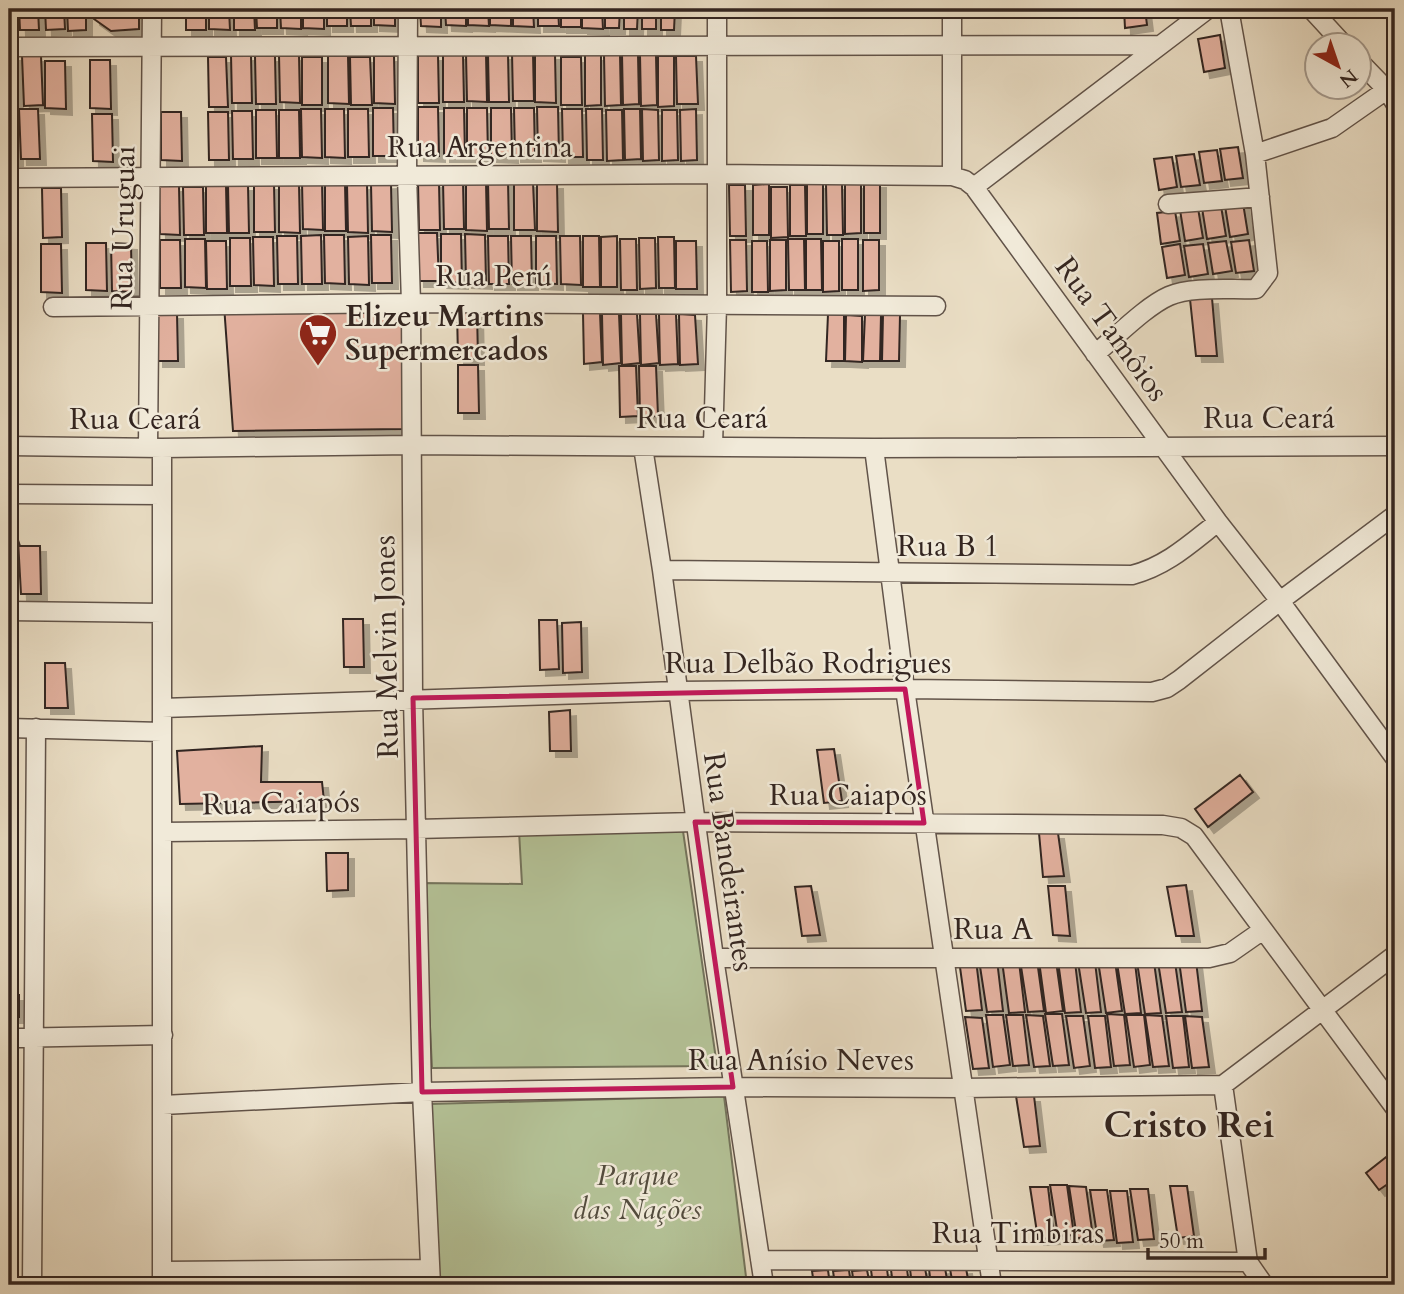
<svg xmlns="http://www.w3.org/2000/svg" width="1404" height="1294" viewBox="0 0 1404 1294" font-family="Cardo,serif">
	<defs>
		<filter id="shadow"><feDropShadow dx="6" dy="6" stdDeviation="0" flood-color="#0004"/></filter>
	</defs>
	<rect width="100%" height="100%" fill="#eadec5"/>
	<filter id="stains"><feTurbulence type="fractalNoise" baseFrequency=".00286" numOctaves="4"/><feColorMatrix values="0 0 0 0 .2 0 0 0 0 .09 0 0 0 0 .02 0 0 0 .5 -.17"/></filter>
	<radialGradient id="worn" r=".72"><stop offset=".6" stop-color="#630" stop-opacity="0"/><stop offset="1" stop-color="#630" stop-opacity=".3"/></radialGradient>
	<!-- green -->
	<path fill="#b4c297" stroke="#74745c" stroke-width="2" d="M519 831H683L717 1066 432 1068 423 883 522 884Z
		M724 1096 747 1285H439L430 1104Z"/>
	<!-- building -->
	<path fill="#e2b19f" stroke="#332520" stroke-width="2" filter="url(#shadow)" d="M19 9H38L39 30H20Z
		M45 9H64L65 29 46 30Z
		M67 9H86V30L68 31Z
		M94 9H139V29L111 31 94 19Z
		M186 9H206V30H186Z
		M209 9H229L230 30 209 29Z
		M234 9H254L255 30H234Z
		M256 9H277V28H257Z
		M280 9H301V29L281 28Z
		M303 9H324V29L303 28Z
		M327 9H347V26H327Z
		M350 9H371V26H351Z
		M374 9H395V26L374 25Z
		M420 9H441V27L421 26Z
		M445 9H466V26L446 25Z
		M468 9H488L489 26 468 25Z
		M490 9H511V26L490 25Z
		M513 9H533L534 27 513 26Z
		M538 9H558L559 26H538Z
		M561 9H581V27H561Z
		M582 9H602L603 29 582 28Z
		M605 9H620L619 28H605Z
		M624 9H638L637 29H624Z
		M642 9H656V29H642Z
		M661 9H675L674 30H661Z
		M1124 9H1145L1147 25 1125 28Z
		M1220 35 1225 68 1204 72 1198 39Z
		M512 53H533L534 101H513Z
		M443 54H463L464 102H443Z
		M466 54H486L487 102 467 101Z
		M488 54H508L509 102H489Z
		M535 54H555L556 103 535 102Z
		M620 54 621 105 605 106 604 55Z
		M622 54H638L639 104 623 105Z
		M9 55H15L17 105H9Z
		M231 55H251L252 103H232Z
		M279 55H299L300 103 280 102Z
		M418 55H438L439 103H418Z
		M585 55H601V105L585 106Z
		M640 55H656L657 105 641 106Z
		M22 56H41L43 105 24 106Z
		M255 56H275L276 104H256Z
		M328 56H348L349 104 328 103Z
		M374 56H394L395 104 374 103Z
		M658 56H674V106L658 107Z
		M676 56H696L698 104H677Z
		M208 57H226L228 107H209Z
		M302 57H322V105H302Z
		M350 57H370L372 105H351Z
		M561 57H581L582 105H561Z
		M90 60H110L111 109 90 108Z
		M45 61H65L66 109 45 108Z
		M418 107H438L439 156 418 155Z
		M537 107H558L559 156 538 155Z
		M9 108H17V160H9Z
		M373 108H393L394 156H373Z
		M444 108H464L465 156H444Z
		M467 108H487L488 156H467Z
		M491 108H511L512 157 491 156Z
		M514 108H534L535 156H515Z
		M19 109H38L40 159H21Z
		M301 109H321L322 158 302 157Z
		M325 109H344L345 158 325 157Z
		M348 109H368L369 157H348Z
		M562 109H582L583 157H563Z
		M586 109H602L603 160H587Z
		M624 109H640L641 159 625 160Z
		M642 109 658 110 659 160 643 161Z
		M696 109 697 160 681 161 680 110Z
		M256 110H276L277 158H256Z
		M279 110H299L300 158H279Z
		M606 110H622L623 160 607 161Z
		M662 110H677L678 160 662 161Z
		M232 111H252L253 159H233Z
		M161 112H181L182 161 161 160Z
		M208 112H228L229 160H209Z
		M92 114H112L113 162 93 161Z
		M1238 147 1243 178 1225 180 1220 149Z
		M1217 150 1222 181 1204 183 1199 152Z
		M1194 154 1200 185 1181 187 1176 156Z
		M1172 157 1177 187 1159 190 1154 159Z
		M443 181H463L464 229H444Z
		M488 181H508L509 229H489Z
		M302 182H322L323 230 303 229Z
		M418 182H439L440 230H419Z
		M466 182H486L487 231 466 230Z
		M514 182H533L535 230H514Z
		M864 182H880V233H864Z
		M325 183H345L346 231H325Z
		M391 183 392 232 372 231 371 184Z
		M537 183H557L558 232 537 231Z
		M807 183H823V234H807Z
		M845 183H861V233L845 234Z
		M254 184H274L275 232H254Z
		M279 184H299L300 233 279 232Z
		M347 184H367L368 233 348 232Z
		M769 184V235H753V185Z
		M826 184H842L843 235H827Z
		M206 185H226L227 233H206Z
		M228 185H248L249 233H229Z
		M729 185H745L746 236H730Z
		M790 185H805L806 236H790Z
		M159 186H179L180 235 160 234Z
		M183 187H203L204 235H184Z
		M771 187H787L788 237 771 238Z
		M42 188H61L62 237 43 238Z
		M1243 203 1248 234 1230 237 1225 206Z
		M1221 206 1226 236 1207 239 1202 208Z
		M1198 208 1203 238 1185 241 1180 210Z
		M1175 211 1180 241 1161 244 1157 213Z
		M417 233H437L439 281H418Z
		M441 234H461L462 283 441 282Z
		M465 234 485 235 486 283 466 282Z
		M321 235 322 284H302L301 236Z
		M324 235H344L345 284 325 283Z
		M371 235H391L392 283H372Z
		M277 236H297L298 284H278Z
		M368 236 369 285 349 284 348 237Z
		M488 236H508L509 284H489Z
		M511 236H531L532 284H512Z
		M536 236H556L557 284 536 283Z
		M560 236H580L581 285 561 284Z
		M583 236H599L600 287H583Z
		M617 236V287H601V237Z
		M253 237H273L274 286 254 285Z
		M658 237H674L675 288H659Z
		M230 238H250L251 286H230Z
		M639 238H655L656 288 640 289Z
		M185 239H205L206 288 185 287Z
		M620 239H636L637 290H621Z
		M788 239H804L805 290H789Z
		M806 239H821L822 290H806Z
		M842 239H858V290H842Z
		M160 240H180L181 288H160Z
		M730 240H746L747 291 731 292Z
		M770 240H786V290L770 291Z
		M863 240H879V290L863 291Z
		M1249 240 1254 271 1236 273 1231 242Z
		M206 241H226L227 289H207Z
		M676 241H696L697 289H676Z
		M752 241H767L768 292H752Z
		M823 241H839V291L823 292Z
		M1226 241 1232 271 1213 274 1208 243Z
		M86 243H106L107 291 86 290Z
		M111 243 131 244 132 292 112 291Z
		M41 244H61L62 293 41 292Z
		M1180 244 1185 275 1167 278 1162 247Z
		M1203 244 1208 274 1189 277 1184 246Z
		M1212 298 1217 356H1196L1190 299Z
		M411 303 405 429 233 431 224 305Z
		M457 311H477L478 359 458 358Z
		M157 313H177L178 361H157Z
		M583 313H600L602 362 584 364Z
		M602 314H619L621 363 603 365Z
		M621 314H637L640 363 622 365Z
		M640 314H656L659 363 641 365Z
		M659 314H676L678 364 660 365Z
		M679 314 695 315 698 364 680 365Z
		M828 314 844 315V361H826Z
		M865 314 881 315 880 361H863Z
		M883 314 900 315 899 361H882Z
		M846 315 862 316V362L845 361Z
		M458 365H478L479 413H458Z
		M619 366H636L638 416 620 417Z
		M639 366H656L658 416 640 417Z
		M18 540 20 546H40L41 594H21Z
		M343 619H363L364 667H344Z
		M539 620H557L559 669 540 670Z
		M581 622 582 672 563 673 562 623Z
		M45 663H65L68 708H45Z
		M570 710 571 751H550L549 712Z
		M262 746 261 782H322L324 801 180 804 177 751Z
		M834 749 842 801 824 803 817 750Z
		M1240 775 1253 792 1208 827 1195 809Z
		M1039 833H1058L1064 876 1043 877Z
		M326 853H348V890L327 891Z
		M1186 885 1194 936H1176L1167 887Z
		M811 886 820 935 802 936 795 887Z
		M1048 886H1065L1070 936 1053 935Z
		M959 960H976L982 1010 966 1011Z
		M979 960H997L1003 1011 987 1012Z
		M1020 960H1037L1044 1011 1028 1012Z
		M1002 961 1019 962 1025 1012 1009 1013Z
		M1039 961H1056L1063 1011 1046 1013Z
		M1058 961 1075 962 1081 1012 1065 1013Z
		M1098 961H1115L1122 1011 1106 1013Z
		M1179 961H1196L1202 1011 1186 1012Z
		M1078 962H1095L1101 1012 1086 1013Z
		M1137 962H1154L1161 1013 1145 1014Z
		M1158 962H1175L1182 1012 1166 1013Z
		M1117 963H1135L1141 1013 1125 1014Z
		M9 995H19V1017H9Z
		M1045 1014H1062L1069 1065 1053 1066Z
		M1107 1014 1124 1015 1130 1065 1114 1066Z
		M986 1015H1003L1010 1065 993 1067Z
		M1006 1015H1023L1029 1065 1013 1066Z
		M1026 1015 1043 1016 1050 1066 1034 1067Z
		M1126 1015H1144L1150 1065 1134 1067Z
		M1145 1015 1162 1016 1169 1066 1153 1067Z
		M1066 1016H1083L1090 1066 1074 1068Z
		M1088 1016H1105L1111 1067 1095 1068Z
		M1166 1016H1183L1189 1067 1173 1068Z
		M1185 1016 1202 1017 1209 1067 1192 1068Z
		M965 1017 982 1018 989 1068 973 1069Z
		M1016 1096H1034L1040 1146 1024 1147Z
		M1395 1150V1179L1379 1190 1366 1173Z
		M1050 1185H1067L1074 1235 1058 1236Z
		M1069 1186 1086 1187 1093 1237 1077 1238Z
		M1170 1186H1187L1194 1236 1178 1238Z
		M1030 1187H1048L1054 1238 1038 1239Z
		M1130 1189H1148L1154 1239 1138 1240Z
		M1090 1190H1107L1114 1240 1098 1241Z
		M1110 1191H1127L1133 1242 1117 1243Z
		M925 1268 928 1285H912L910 1269Z
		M945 1268 948 1285H931L929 1269Z
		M966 1268 969 1285H953L950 1269Z
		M887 1269 889 1285H873L871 1270Z
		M907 1269 909 1285H893L891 1270Z
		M828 1270 830 1285H814L812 1271Z
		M849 1270 851 1285H835L833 1271Z
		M867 1270 870 1285H854L852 1271Z"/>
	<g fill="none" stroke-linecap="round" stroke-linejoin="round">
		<!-- street casing -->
		<g stroke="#615349" stroke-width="21">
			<path id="street" d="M408 9 407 175 411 303 413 698 422 1092 431 1285
				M952 9V176L965 180 974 187 1218 522 1280 601 1395 758
				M1311 9 1345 46
				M9 47 1160 45
				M1358 60 1387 90 1395 103
				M1255 154 1332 128 1395 84
				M9 178 717 174 952 176
				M974 187 1208 9
				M1168 204 1260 197
				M53 307 411 303 936 306
				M1095 354C1115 338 1146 306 1169 296 1191 286 1231 290 1256 289L1268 273 1255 154 1229 9
				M713 445 717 305V9
				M9 446 162 448 412 445 874 448 1395 446
				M148 447 152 9
				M643 447 662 570 714 958 764 1285
				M162 448V1285
				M874 448 905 689 992 1285
				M9 494 162 495
				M662 570 1132 575C1167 566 1191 543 1218 522
				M9 611 162 613
				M162 708 677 691 905 689 1152 692 1167 688 1179 680 1280 601 1395 515
				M9 728 162 732
				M162 832 416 829 695 822 1163 825 1181 828 1194 836 1395 1108
				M714 958H1209L1230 953 1263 930
				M9 1038 163 1035
				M1223 1085 1248 1262
				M163 1105 422 1092 733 1087 963 1088 1223 1085 1395 955
				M760 1260 1248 1262 1264 1285
				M162 1271 430 1269
				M32 1285 36 728"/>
		</g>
		<!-- street -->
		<use href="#street" stroke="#f1ead9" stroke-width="18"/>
	</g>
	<!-- marked area -->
	<path fill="none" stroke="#c2185b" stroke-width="5" stroke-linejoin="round" d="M905 689 924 823 695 822 733 1087 422 1092 413 698Z"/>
	<!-- icons -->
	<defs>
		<g id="supermarket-pin" transform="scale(2.0125)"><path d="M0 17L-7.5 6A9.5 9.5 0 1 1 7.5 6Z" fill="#8f2418" stroke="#f1ead9"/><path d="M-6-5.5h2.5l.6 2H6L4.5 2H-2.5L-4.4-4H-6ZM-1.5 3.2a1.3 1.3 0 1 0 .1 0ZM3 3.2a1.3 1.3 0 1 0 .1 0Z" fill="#fff"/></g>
	</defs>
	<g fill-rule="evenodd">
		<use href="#supermarket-pin" x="318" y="333"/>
	</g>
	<g text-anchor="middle" stroke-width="5" stroke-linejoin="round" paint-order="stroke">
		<!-- street labels -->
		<g font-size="30" fill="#332520" stroke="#f1ead9">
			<text x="480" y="157">Rua Argentina</text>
			<text transform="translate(123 228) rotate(-89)" y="10">Rua Uruguai</text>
			<text x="494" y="286">Rua Perú</text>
			<text transform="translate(1112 329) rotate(54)" y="10">Rua Tamôios</text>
			<text x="702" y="428">Rua Ceará</text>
			<text x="1269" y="428">Rua Ceará</text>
			<text x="135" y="429">Rua Ceará</text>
			<text x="948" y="556">Rua B 1</text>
			<text transform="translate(386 647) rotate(-91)" y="10">Rua Melvin Jones</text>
			<text x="808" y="673">Rua Delbão Rodrigues</text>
			<text x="848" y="805">Rua Caiapós</text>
			<text transform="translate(281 803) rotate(-1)" y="10">Rua Caiapós</text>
			<text transform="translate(729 862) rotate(82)" y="10">Rua Bandeirantes</text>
			<text x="993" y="939">Rua A</text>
			<text x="801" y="1070">Rua Anísio Neves</text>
			<text x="1018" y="1243">Rua Timbiras</text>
		</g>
		<!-- poi labels -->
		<g font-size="30" font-weight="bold" fill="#332520" stroke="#f1ead9" text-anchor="start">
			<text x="345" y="326">Elizeu Martins<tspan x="345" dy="34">Supermercados</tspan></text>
		</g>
		<!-- park labels -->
		<g font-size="30" font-style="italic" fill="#534c3e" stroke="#f1ead9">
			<text x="637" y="1185">Parque<tspan x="637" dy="34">das Nações</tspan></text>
		</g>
		<!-- district labels -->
		<g font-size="37" font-weight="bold" fill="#332520" stroke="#f1ead9">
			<text x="1189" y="1137">Cristo Rei</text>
		</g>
	</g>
	<!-- margin -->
	<rect width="1404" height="1294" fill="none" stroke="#eadec5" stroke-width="35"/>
	<rect x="10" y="10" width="1383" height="1273" fill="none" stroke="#332520" stroke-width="3.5"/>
	<rect x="18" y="18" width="1369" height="1259" fill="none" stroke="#332520" stroke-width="2"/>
	<!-- north arrow -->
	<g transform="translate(1338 66) rotate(140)"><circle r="33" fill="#f1ead9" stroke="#a59b8f" stroke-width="2"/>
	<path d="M0-5L12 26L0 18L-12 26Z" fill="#8f2418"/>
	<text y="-10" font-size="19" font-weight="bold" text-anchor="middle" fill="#332520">N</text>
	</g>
	<!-- scale -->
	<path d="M1148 1248v10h117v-10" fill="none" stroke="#332520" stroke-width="3.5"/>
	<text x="1159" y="1248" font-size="21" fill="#332520" stroke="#f1ead9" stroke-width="5" paint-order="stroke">50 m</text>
	<rect width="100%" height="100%" filter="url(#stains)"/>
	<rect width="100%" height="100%" fill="url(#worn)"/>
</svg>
